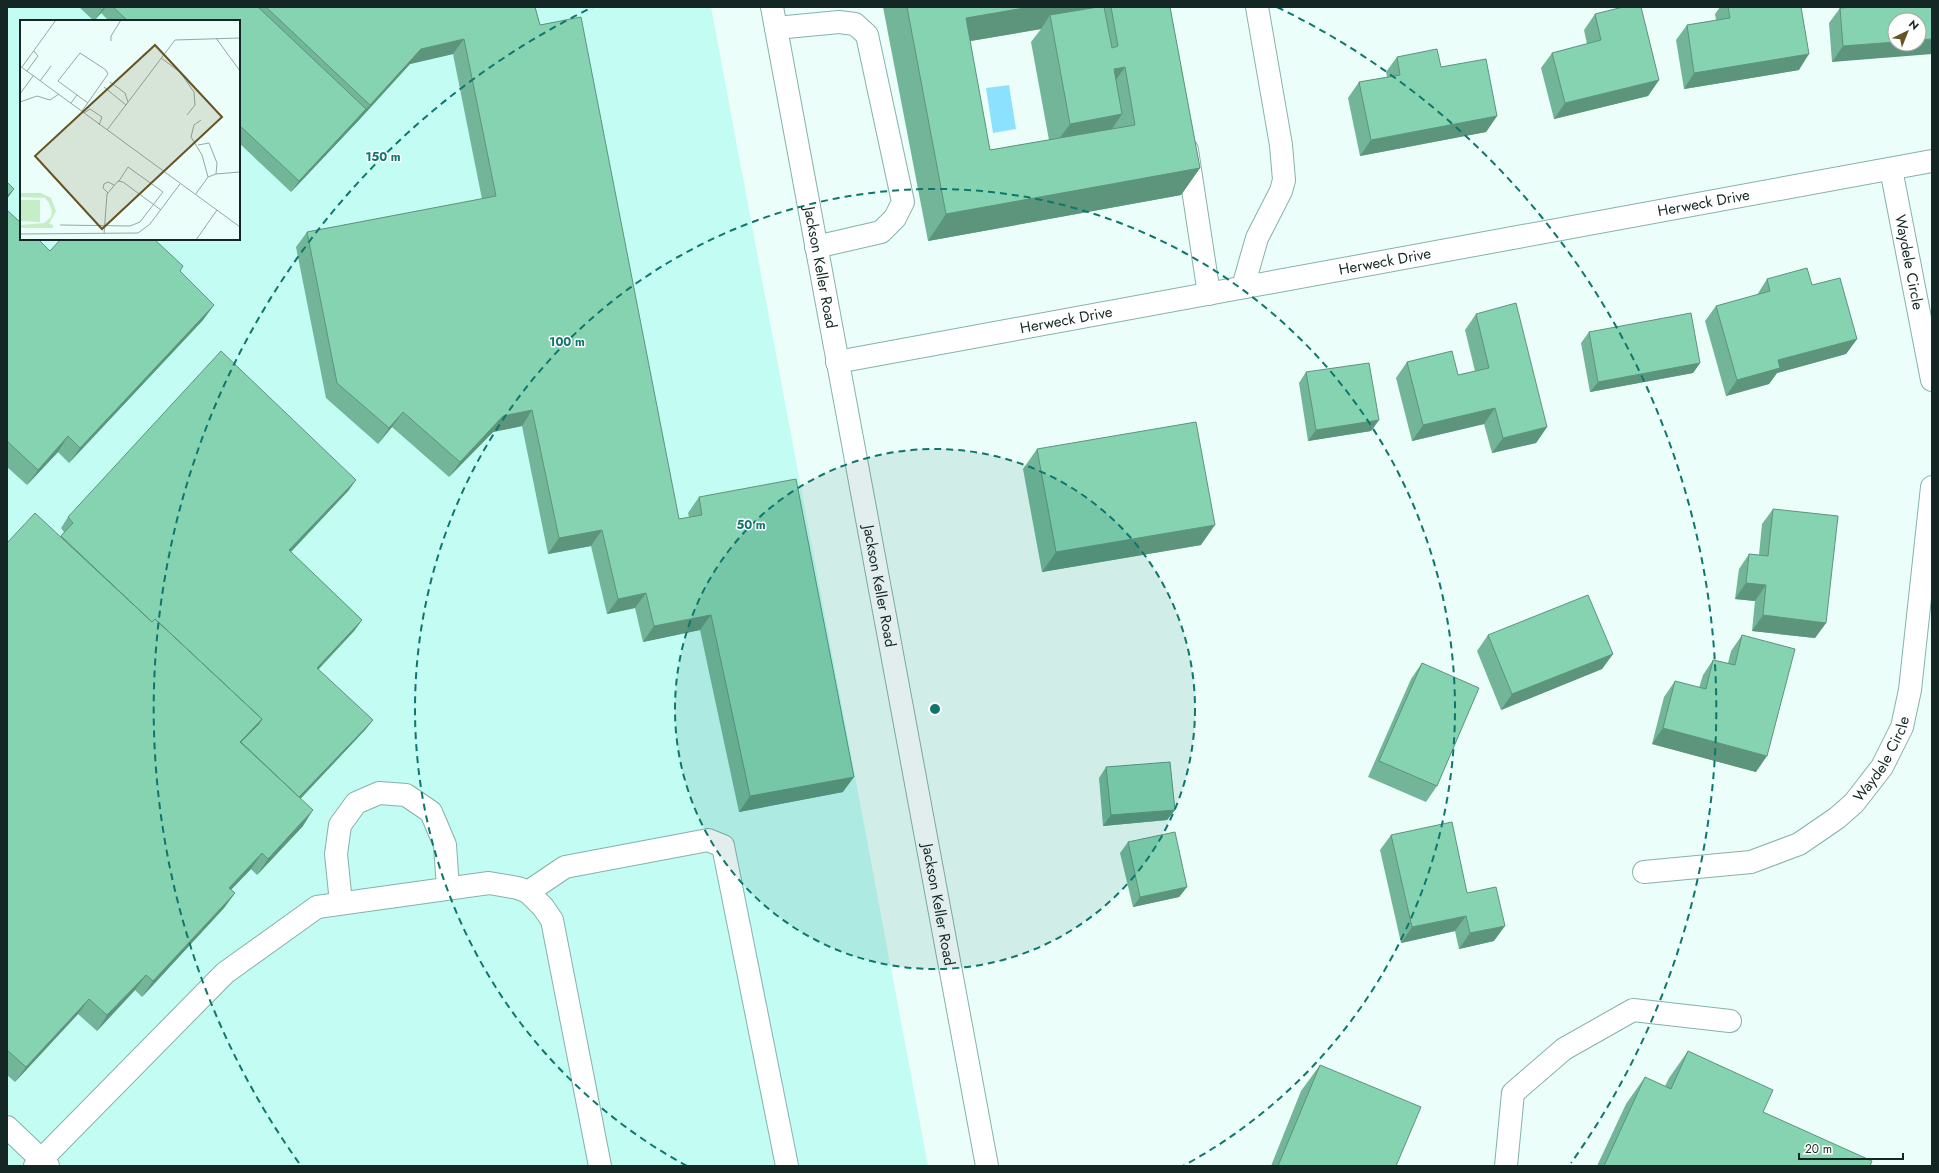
<svg xmlns="http://www.w3.org/2000/svg" width="1939" height="1173" viewBox="0 0 1939 1173" font-family="Jost,sans-serif">
	<rect width="100%" height="100%" fill="#ebfefa"/>
	<!-- built -->
	<path fill="#c3fcf3" fill-rule="evenodd" d="M7 7H711L928 1166H7ZM21 21H239V239H21Z"/>
	<!-- water -->
	<path fill="#8ce2fe" d="M1009 85 1016 129 993 133 986 88Z"/>
	<g fill="none" stroke-linecap="round" stroke-linejoin="round">
		<!-- minor casing -->
		<g stroke="#85b2aa" stroke-width="24">
			<g id="minor">
				<path d="M776 28 839 22 855 24 867 35 903 202 895 218 881 232 816 247"/>
				<path d="M1187 150 1209 294"/>
				<path id="s1" d="M1891 169 1932 380"/>
				<path d="M1243 287 1257 238 1281 191 1284 180 1281 145 1257 7"/>
				<path id="s2" d="M837 362 1932 161"/>
				<path id="s3" d="M1644 872 1751 862 1799 844 1837 818 1854 803 1882 767 1902 727 1910 690 1932 487"/>
				<path d="M528 892 565 867 708 840 723 846 787 1166"/>
				<path d="M341 903 336 854 340 825 356 803 379 793 406 795 431 812 445 845 448 888"/>
				<path d="M7 1127 48 1166"/>
				<path d="M35 1166 225 973 317 907 489 883 518 888 528 892 543 907 552 920 600 1166"/>
				<path d="M1506 1166 1513 1093 1564 1049 1633 1010 1730 1021"/>
			</g>
		</g>
		<!-- major casing -->
		<g stroke="#85b2aa" stroke-width="24">
			<g id="major">
				<path id="s4" d="M772 7 987 1166"/>
			</g>
		</g>
		<!-- minor -->
		<use href="#minor" stroke="#fff" stroke-width="22"/>
		<!-- major -->
		<use href="#major" stroke="#fff" stroke-width="22"/>
	</g>
	<!-- wall -->
	<path fill="#72b598" fill-rule="evenodd" d="M79 7H535L540 25 679 519 689 517 688 513 699 497 843 792 739 812 700 630 643 642 635 608 607 614 591 546 548 554 522 426 493 432 449 477 392 427 378 444 326 398 296 247 307 232 482 199 453 54 410 64 359 120 291 192 239 143V21H109L101 13 94 21Z
		M883 7H1170L1200 168 1181 195 928 241ZM1041 29 1031 42 1049 140 990 150 970 41Z
		M1720 7H1801L1799 70 1684 89 1676 40 1687 25 1716 20 1715 14Z
		M1844 7H1932L1832 62 1829 23 1840 8Z
		M1595 14 1659 80 1648 96 1554 119 1541 68 1552 53 1587 44 1584 30Z
		M1397 57 1441 67 1497 116 1486 132 1360 156 1348 98 1359 82 1387 77 1386 72Z
		M7 210 50 251 180 271 214 305 203 320 69 463 58 452 27 485 7 467Z
		M1767 279 1812 285 1857 339 1846 354 1777 373 1769 384 1726 396 1705 321 1716 306 1757 295Z
		M1476 314 1547 427 1536 443 1492 453 1484 424 1412 441 1396 378 1407 362 1458 375 1475 371 1465 330Z
		M1589 332 1700 363 1693 373 1590 392 1581 343Z
		M1306 372 1379 420 1371 431 1308 441 1299 383Z
		M1037 449 1201 545 1042 572 1023 469Z
		M349 490 291 552 362 620 354 631 318 670 373 720 365 730 301 798 303 826 257 875 251 869 231 890 235 893 224 908 142 997 135 990 97 1031 78 1014 15 1082 7 1075V543L61 536 64 532 61 528 68 517Z
		M1773 509 1826 623 1815 638 1752 631 1755 601 1735 599 1739 569 1749 554 1759 555 1762 524Z
		M1488 635 1613 654 1602 669 1501 710 1477 651Z
		M1742 635 1756 772 1652 744 1664 697 1675 681 1699 688 1703 675 1713 660 1728 663 1731 651Z
		M1422 663 1437 786 1426 802 1368 777 1411 679Z
		M1106 767 1175 810 1167 820 1103 826 1099 778Z
		M1391 835 1467 893 1494 941 1459 949 1455 931 1401 943 1380 850Z
		M1128 842 1187 887 1179 897 1133 907 1120 853Z
		M1688 1051 1763 1112 1870 1166H1597L1626 1104 1645 1077 1665 1086 1669 1078Z
		M1320 1065 1396 1166H1271L1301 1091Z"/>
	<!-- shaded-wall -->
	<path fill="#5d947c" d="M104 7H106L101 13 94 21Z
		M1030 7H1099L1050 15 1041 29 947 45 966 18Z
		M464 39 453 54 410 64 359 120 291 192 299 181 366 109 370 105 421 49Z
		M1932 39V54L1832 62 1843 46 1895 42V44H1919V40Z
		M1809 54 1799 70 1684 89 1694 73Z
		M1125 67 1106 94 1114 69Z
		M1659 80 1648 96 1554 119 1565 103Z
		M1122 114 1104 141 1051 150 1070 124Z
		M1497 116 1486 132 1360 156 1371 140Z
		M1200 168 1181 195 928 241 946 214Z
		M14 189 7 199V196Z
		M214 305 203 320 69 463 80 448Z
		M1857 339 1846 354 1777 373 1769 384 1726 396 1737 380 1778 360Z
		M1700 363 1693 373 1590 392 1598 382Z
		M1495 408 1484 424 1412 441 1423 425Z
		M532 410 522 426 493 432 449 477 460 462 503 416Z
		M403 412 392 427 378 444 389 428Z
		M1379 420 1371 431 1308 441 1316 430Z
		M1547 427 1536 443 1492 453 1503 438Z
		M68 436 58 452 27 485 38 470Z
		M356 480 349 490 282 561 289 550Z
		M1215 525 1201 545 1042 572 1056 552Z
		M602 530 591 546 548 554 559 538Z
		M1746 583 1766 585 1755 601 1735 599Z
		M646 593 635 608 607 614 618 599Z
		M711 615 700 630 643 642 654 626Z
		M1763 615 1826 623 1815 638 1752 631Z
		M362 620 354 631 309 679 317 668Z
		M1613 654 1602 669 1501 710 1512 694Z
		M262 719 251 734 238 748 240 742Z
		M373 720 365 730 288 812 295 801Z
		M1663 728 1767 756 1756 772 1652 744Z
		M854 777 843 792 739 812 750 796Z
		M313 810 303 826 257 875 268 859Z
		M1175 810 1167 820 1103 826 1111 815Z
		M262 853 251 869 218 903 229 888Z
		M1187 887 1179 897 1133 907 1140 897Z
		M235 893 224 908 142 997 153 981Z
		M1466 916 1455 931 1401 943 1412 927Z
		M1505 926 1494 941 1459 949 1470 933Z
		M146 975 135 990 97 1031 107 1015Z
		M89 999 78 1014 15 1082 26 1067Z"/>
	<!-- building -->
	<path fill="#85d3b1" stroke="#5d947c" d="M98 7H104L102 10Z
		M113 7H258L366 109 299 181 239 125V21H128Z
		M266 7H535L540 25 581 17 679 519 702 515 699 497 796 479 854 777 750 796 711 615 654 626 646 593 618 599 602 530 559 538 532 410 503 416 460 462 403 412 389 428 337 383 307 232 496 196 464 39 421 49 370 105Z
		M907 7H1030L966 18 990 150 1135 125 1125 67 1114 69 1122 114 1070 124 1050 15 1098 7H1104L1112 48 1118 46 1111 7H1170L1200 168 946 214Z
		M1623 7H1641L1659 80 1565 103 1552 53 1601 40 1595 14Z
		M1728 7H1801L1809 54 1694 73 1687 25 1730 18Z
		M1853 7H1932V39L1919 40V20H1895V42L1843 46 1840 8Z
		M1437 49 1441 67 1486 59 1497 116 1371 140 1359 82 1400 75 1397 57Z
		M7 182 14 189 7 196Z
		M7 210 21 223V239H38L50 251 61 239H154L183 266 180 271 214 305 80 448 68 436 38 470 7 441Z
		M1807 268 1812 285 1840 278 1857 339 1778 360 1780 368 1737 380 1716 306 1770 291 1767 279Z
		M1516 303 1547 427 1503 438 1495 408 1423 425 1407 362 1452 351 1458 375 1489 368 1476 314Z
		M1691 313 1700 363 1598 382 1589 332Z
		M221 351 356 480 289 550 362 620 317 668 373 720 299 797 241 742 259 724 262 719 155 619 152 622 61 536 73 523 68 517Z
		M1369 363 1379 420 1316 430 1306 372Z
		M1196 422 1215 525 1056 552 1037 449Z
		M1773 509 1838 516 1826 623 1763 615 1766 585 1746 583 1749 554 1768 556Z
		M35 513 152 622 155 619 262 719 240 742 313 810 268 859 262 853 229 888 235 893 153 981 146 975 107 1015 89 999 26 1067 7 1050V543Z
		M1588 595 1613 654 1512 694 1488 635Z
		M1742 635 1795 649 1767 756 1663 728 1675 681 1706 689 1713 660 1735 665Z
		M1422 663 1479 688 1437 786 1379 761Z
		M1170 762 1175 810 1111 815 1106 767Z
		M1452 822 1467 893 1496 887 1505 926 1470 933 1466 916 1412 927 1391 835Z
		M1175 832 1187 887 1140 897 1128 842Z
		M1688 1051 1773 1090 1763 1112 1872 1161 1870 1166H1604L1645 1077 1671 1089Z
		M1320 1065 1421 1107 1396 1166H1278Z"/>
	<!-- distance rings -->
	<circle cx="935" cy="709" r="260" fill="#0f766e" fill-opacity=".12"/>
	<g fill="none" stroke="#0f766e" stroke-width="2" stroke-dasharray="7 5">
		<circle cx="935" cy="709" r="260"/>
		<path d="M687 1166A520 520 0 1 1 1183 1166"/>
		<path d="M299 1163A781 781 0 0 1 593 7M1277 7A781 781 0 0 1 1571 1163"/>
	</g>
	<g text-anchor="middle" stroke-width="3" stroke-linejoin="round" paint-order="stroke">
		<!-- street labels -->
		<g font-size="15" fill="#152724" stroke="#fff">
			<text dy="5" stroke="none"><textPath href="#s2" startOffset="881">Herweck Drive</textPath></text>
			<text dy="5" stroke="none"><textPath href="#s2" startOffset="557">Herweck Drive</textPath></text>
			<text dy="5" stroke="none"><textPath href="#s1" startOffset="95">Waydele Circle</textPath></text>
			<text dy="5" stroke="none"><textPath href="#s4" startOffset="265">Jackson Keller Road</textPath></text>
			<text dy="5" stroke="none"><textPath href="#s2" startOffset="233">Herweck Drive</textPath></text>
			<text dy="5" stroke="none"><textPath href="#s4" startOffset="589">Jackson Keller Road</textPath></text>
			<text dy="5" stroke="none"><textPath href="#s3" startOffset="280">Waydele Circle</textPath></text>
			<text dy="5" stroke="none"><textPath href="#s4" startOffset="913">Jackson Keller Road</textPath></text>
		</g>
	</g>
	<!-- overview -->
	<g transform="translate(20 20)">
		<rect width="220" height="220" fill="#ebfefa"/>
		<path d="M0 173H21L31 178 36 191 29 204 33 205V208H0V205L24 203 31 197 32 191 29 183 25 178 0 177ZM0 180H20V202L0 201Z" fill="#c5eec6"/>
		<path fill="none" stroke="#95a8a4" stroke-width="1" d="M196 18 220 51M91 21V16L101 0M141 38 160 52 174 72 175 85 167 95M0 46 220 207M2 47 36 0M7 51 18 36 14 31M20 61 31 46M90 62 105 73 108 82M84 67 106 85M0 74 13 56M57 75 68 83M0 82 17 76 30 80 39 74M51 83 57 75 38 61 60 33 86 50 88 54 62 91M64 93 70 89 82 97 79 105M87 110 155 20 220 18M178 125 189 123 197 143 196 154 188 157M196 154 220 152M88 173 83 168 84 164 88 162 94 165M175 175 188 157 182 135 171 117 174 105 181 100M40 205 110 206 120 202 143 172 108 147 99 161M0 214 118 213 130 204 160 164M84 214 87 174 98 161 103 162 141 190M176 220 197 190"/>
		<path fill="#675422" fill-opacity="0.15" stroke="#675422" stroke-width="2" d="M135 25 202 97 82 209 15 136Z"/>
		<rect width="220" height="220" fill="none" stroke="#152724" stroke-width="2"/>
	</g>
	<circle cx="935" cy="709" r="6" fill="#0f766e" stroke="#fff" stroke-width="2"/>
	<g font-size="12" text-anchor="middle" font-weight="bold" fill="#0f766e" stroke="#fff" stroke-width="3" stroke-linejoin="round" paint-order="stroke">
		<text x="383" y="161">150 m</text>
		<text x="567" y="346">100 m</text>
		<text x="751" y="529">50 m</text>
	</g>
	<!-- border -->
	<rect width="1939" height="1173" fill="none" stroke="#152724" stroke-width="16"/>
	<!-- north arrow -->
	<g transform="translate(1907 32) rotate(43)"><circle r="19" fill="#ffffff" stroke="#a1a9a7"/>
	<path d="M0-3L7 15L0 10L-7 15Z" fill="#675422"/>
	<text y="-6" font-size="11" font-weight="bold" text-anchor="middle" fill="#152724">N</text>
	</g>
	<!-- scale -->
	<path d="M1799 1153v6h104v-6" fill="none" stroke="#152724" stroke-width="2"/>
	<text x="1805" y="1153" font-size="12" fill="#152724" stroke="#ffffff" stroke-width="3" paint-order="stroke">20 m</text>
</svg>
